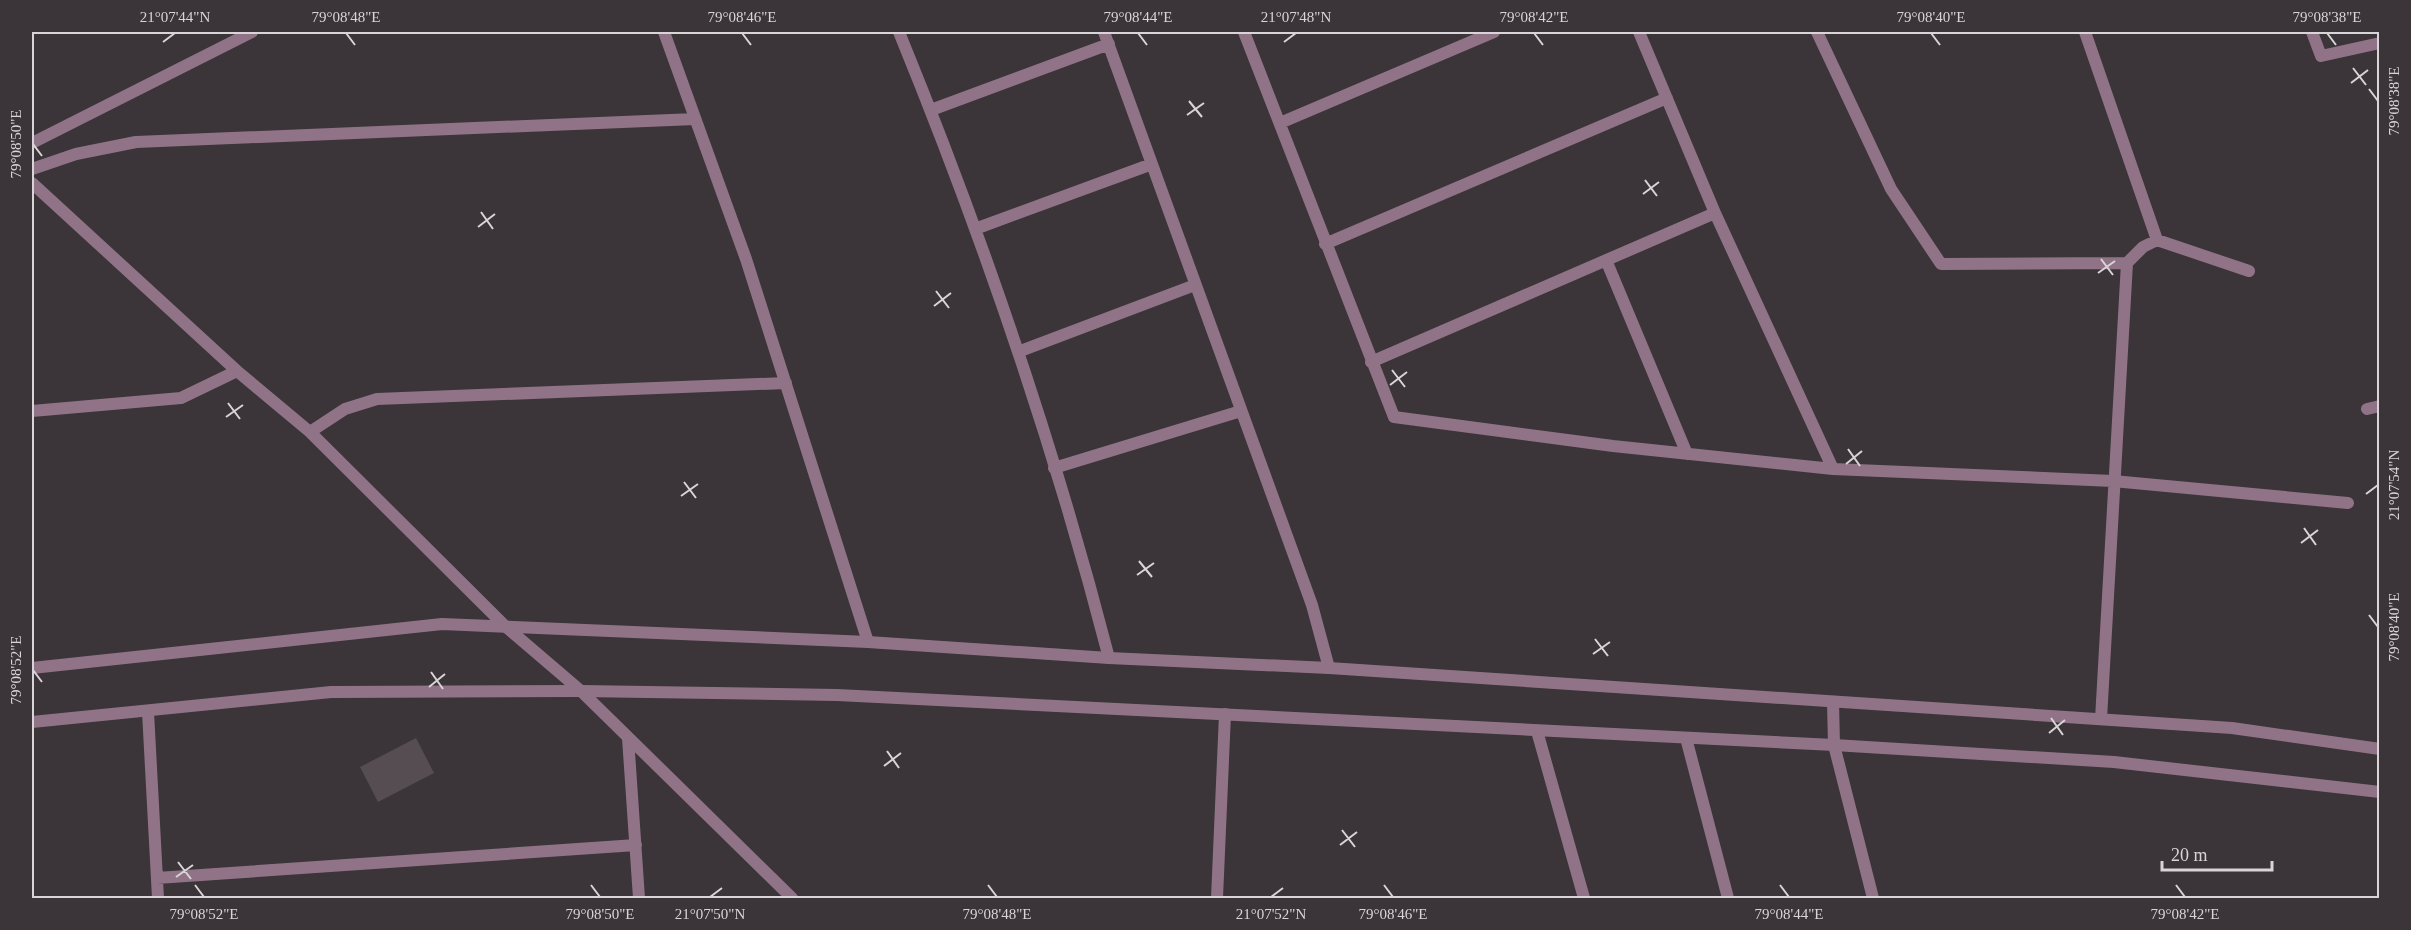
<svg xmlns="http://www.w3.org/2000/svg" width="2411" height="930" viewBox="0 0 2411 930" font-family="'Times New Roman',serif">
	<rect width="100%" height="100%" fill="#3b3439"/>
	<!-- building -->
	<path fill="#564d53" d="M416 738 434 773 378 802 360 767Z"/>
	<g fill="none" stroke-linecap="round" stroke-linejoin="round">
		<!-- minor -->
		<path stroke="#917388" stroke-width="12" d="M664 32 746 259 868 642
			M899 32C982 235 1054 445 1109 658
			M1104 32 1312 605 1329 668
			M1244 32 1394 417 1613 446 1833 469 2113 481 2348 503
			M1639 32 1715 213 1833 469
			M1817 32 1891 189 1941 264 2127 263
			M2085 32 2157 240
			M2312 32 2321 56 2380 43
			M931 110 1109 44
			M1280 123 1494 32
			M32 143 252 32
			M32 169 76 154 136 142 695 119
			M32 183 237 371 310 432 505 626 581 691 792 898
			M975 229 1152 164
			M1325 244 1667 98
			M1606 260 1687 454
			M1018 352 1195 285
			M1371 362 1715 213
			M2367 409 2380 406
			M32 411 181 398 237 371
			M310 432 345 409 377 399 786 383
			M1054 468 1241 411
			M1833 702 1834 745 1873 898
			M148 712 158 898
			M2101 719 2127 263 2143 247 2157 240 2249 271
			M1537 731 1584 898
			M628 738 639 898
			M1686 738 1728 898
			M157 878 636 845
			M1217 898 1225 714"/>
		<!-- tertiary -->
		<path stroke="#917388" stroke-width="12" d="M32 668 442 624 868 642 1109 658 1329 668 2232 728 2380 749
			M32 722 331 692 581 691 837 695 1834 745 2114 762 2380 792"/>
	</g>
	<!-- ticks -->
	<path fill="none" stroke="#d9d4d7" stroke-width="2" d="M346 33 355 45M742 33 751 45M1138 33 1147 45M1534 33 1543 45M1931 33 1940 45M2327 33 2336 45M163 42 175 33M1284 42 1296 33M2353 68 2366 85M2351 83 2368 70M2369 89 2378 101M1189 101 1202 117M1187 115 1204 103M33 144 42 156M1645 180 1657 196M1643 194 1659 182M481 212 493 229M478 227 495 214M2101 259 2113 275M2098 273 2115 261M936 291 949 308M934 306 951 293M1392 370 1405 387M1390 385 1407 372M228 403 240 419M226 417 243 405M1848 449 1860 466M1846 464 1862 451M684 482 696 498M2366 494 2378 485M681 496 698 484M2304 528 2316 545M2301 543 2318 530M1139 561 1152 577M1137 575 1154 563M2369 615 2378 627M1595 639 1608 656M1593 654 1610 642M33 670 42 682M431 672 443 689M429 687 445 674M2051 718 2063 735M2049 733 2065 720M887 751 899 768M884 766 901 753M1342 830 1355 847M1340 845 1357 832M178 862 191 879M176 877 193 865M195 885 204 897M591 885 600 897M988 885 997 897M1384 885 1393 897M1780 885 1789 897M2176 885 2185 897M710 897 722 888M1271 897 1283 888"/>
	<!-- border -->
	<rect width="2411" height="930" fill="none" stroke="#3b3439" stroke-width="66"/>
	<!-- scale -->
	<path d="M2162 861v9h110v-9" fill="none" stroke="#d9d4d7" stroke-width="3"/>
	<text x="2171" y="861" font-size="18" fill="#d9d4d7" stroke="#3b3439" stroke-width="4.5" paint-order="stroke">20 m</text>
	<rect x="33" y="33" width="2345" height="864" fill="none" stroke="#d9d4d7" stroke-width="2"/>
	<g font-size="15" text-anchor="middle" fill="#d9d4d7">
		<text x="175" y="22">21°07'44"N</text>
		<text x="346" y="22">79°08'48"E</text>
		<text x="742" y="22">79°08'46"E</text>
		<text x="1138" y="22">79°08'44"E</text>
		<text x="1296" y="22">21°07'48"N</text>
		<text x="1534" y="22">79°08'42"E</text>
		<text x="1931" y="22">79°08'40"E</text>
		<text x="2327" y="22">79°08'38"E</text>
		<text transform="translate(2394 101) rotate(-90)" y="5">79°08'38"E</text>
		<text transform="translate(16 144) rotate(-90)" y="5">79°08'50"E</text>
		<text transform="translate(2394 485) rotate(-90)" y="5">21°07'54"N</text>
		<text transform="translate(2394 627) rotate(-90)" y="5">79°08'40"E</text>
		<text transform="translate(16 670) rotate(-90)" y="5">79°08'52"E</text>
		<text x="204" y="919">79°08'52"E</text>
		<text x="600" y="919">79°08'50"E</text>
		<text x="710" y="919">21°07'50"N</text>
		<text x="997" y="919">79°08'48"E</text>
		<text x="1271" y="919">21°07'52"N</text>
		<text x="1393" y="919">79°08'46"E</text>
		<text x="1789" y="919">79°08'44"E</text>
		<text x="2185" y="919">79°08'42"E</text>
	</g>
</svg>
